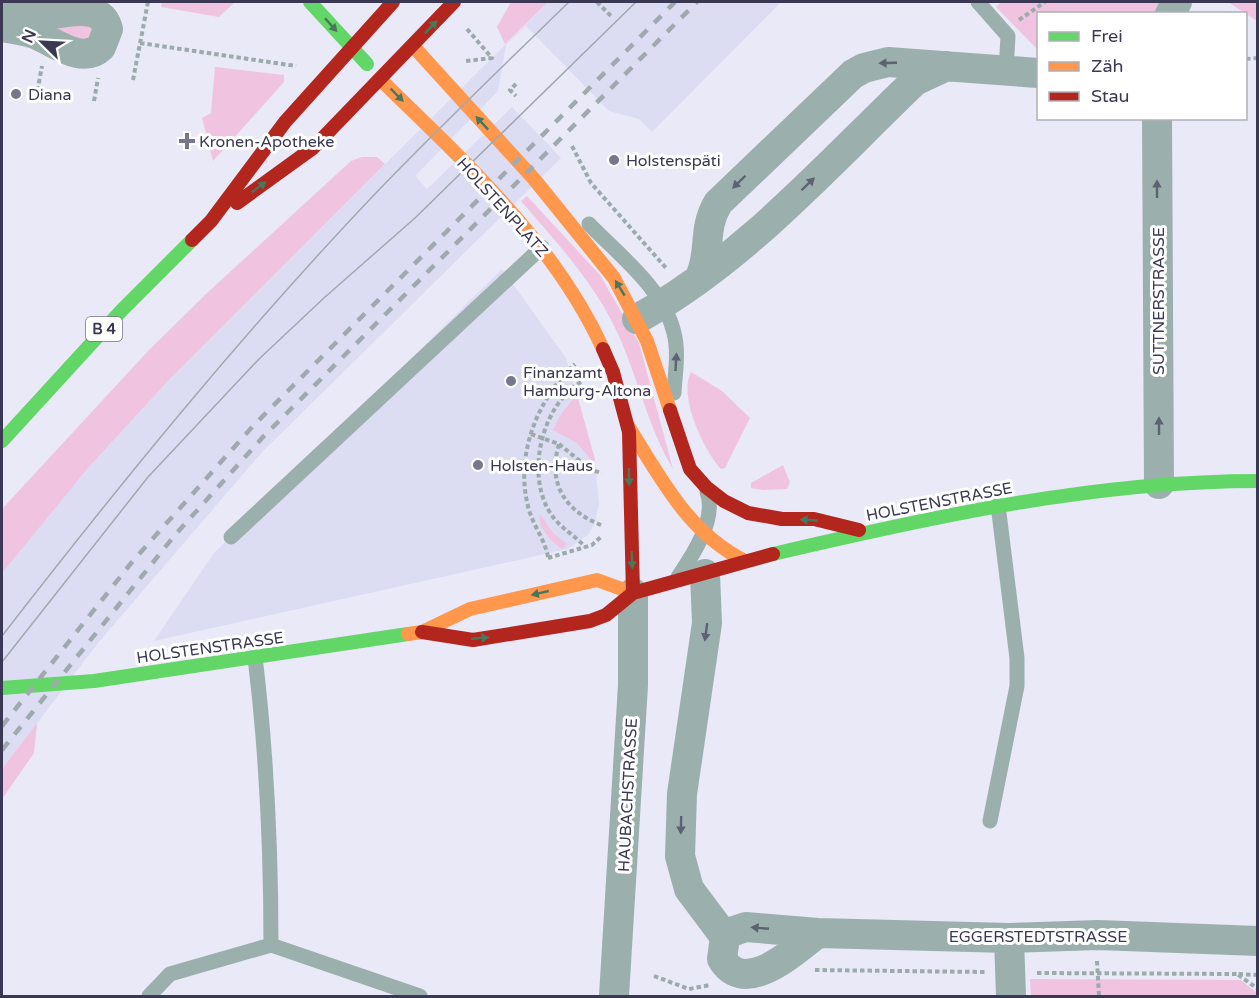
<svg xmlns="http://www.w3.org/2000/svg" width="1259" height="998" viewBox="0 0 1259 998" font-family="'Varela Round',sans-serif">
	<rect width="100%" height="100%" fill="#e9e9f8"/>
	<!-- built -->
	<path fill="#dcdcf2" d="M548 2H781L652 132 639 119 609 111 526 26 506 45 498 91 415 176 427 189 512 107 561 158 262 452 98 643 2 769 3 568 88 468 167 382Z
		M502 269 566 358 595 460 599 504 595 523 588 535 567 549 154 641 214 553Z"/>
	<!-- green -->
	<path fill="#f0c4e1" d="M162 2H235L219 17 161 7Z
		M511 2H548L505 44 497 27Z
		M1001 2H1162L1155 13 1038 14V50L996 7Z
		M1228 2H1257V21Z
		M89 24 94 33 85 41 50 27Z
		M215 67 284 75V82L213 161 202 118 211 113Z
		M362 157H377L385 164 167 382 88 468 2 573V509L149 350 206 294 351 161Z
		M527 196 600 275 639 343 673 469C648 427 638 378 618 334 595 283 556 242 521 201Z
		M691 372 722 391 750 418 725 468 721 469C704 451 678 396 691 372Z
		M577 394 595 460 593 462 577 443 553 430 561 414Z
		M783 465 790 482 787 489 763 490 751 488V483Z
		M540 514 553 533 567 544 562 549C551 541 537 527 540 514Z
		M37 723 34 753 2 799V769Z
		M1030 979 1241 980 1257 993V996H1031Z"/>
	<g fill="none" stroke-linecap="round" stroke-linejoin="round">
		<!-- path -->
		<path stroke="#9caaab" stroke-width="4" stroke-dasharray="4.5 3" stroke-linecap="butt" d="M597 2 612 17
			M1019 20 1045 2
			M140 43 296 66
			M1246 59 1258 58
			M466 61 492 58 467 29
			M133 80 148 2
			M516 84 510 90 516 96
			M36 98 42 66
			M94 101 98 78
			M572 146 591 183 666 268
			M581 382C542 405 526 472 549 511 558 527 574 534 585 547
			M531 434 559 444C547 483 565 511 601 525
			M559 444 591 470 602 473
			M548 557C545 540 534 527 529 510 514 458 536 400 575 364
			M548 558 592 545 601 537
			M1097 961 1099 996
			M815 970 985 972
			M1037 973 1237 974
			M1258 975 1237 974 1258 989
			M654 976 689 989 710 985"/>
		<!-- lane -->
		<path stroke="#9bb0ac" stroke-width="15" d="M978 2 1008 36 1006 71
			M589 224C619 255 664 289 674 333 679 352 675 374 674 393
			M231 537 542 247
			M678 577C693 555 717 519 707 492
			M990 821 1017 686V658L998 505
			M271 945 420 996
			M149 996 170 974 271 945C271 846 267 756 255 657"/>
		<!-- street -->
		<path stroke="#9bb0ac" stroke-width="30" d="M2 6C15 9 29 13 43 14 66 15 100 0 108 29L101 47C82 65 55 42 35 34 24 30 13 29 2 27
			M1170 14 1177 2
			M1157 118 1159 484
			M700 277C712 251 702 230 718 203L853 74 864 68 888 62 1038 73
			M637 319C744 260 828 164 915 81L947 66
			M705 574 707 623 682 794 680 856 689 889 725 937
			M818 933C795 950 745 998 722 959L725 937 728 933 746 927 818 933 1009 938 1098 935 1258 941
			M1009 938 1011 996
			M614 996 633 685V593"/>
		<!-- fast -->
		<path stroke="#63d668" stroke-width="14" d="M310 2 367 64
			M2 441 122 310 192 240
			M773 554C931 517 1094 481 1258 481
			M2 688 94 681 408 634"/>
		<!-- slow -->
		<path stroke="#ff974d" stroke-width="14" d="M413 46 534 179 614 278 647 341 670 410
			M380 79C463 161 554 241 603 349
			M628 426C661 478 688 533 745 561
			M408 634 422 632 470 609 597 580 633 593"/>
		<!-- jam -->
		<path stroke="#b3261e" stroke-width="14" d="M237 203 313 148 454 2
			M192 240 211 221 285 122 393 2
			M603 349 613 372 629 432 633 593
			M670 410 690 469 706 487 724 501 748 513 782 519H814L859 530
			M422 632 473 640 590 621 606 615 633 593 773 554"/>
		<!-- tram -->
		<path stroke="#a0aaae" stroke-width="1.5" d="M2 636C119 485 241 335 373 196 436 130 503 66 569 2
			M2 662 148 477 259 359 325 297 415 218 636 2"/>
		<!-- rail -->
		<path stroke="#a0aaae" stroke-width="4.5" stroke-dasharray="10 10" stroke-linecap="butt" d="M2 726 132 562 253 426 675 2
			M2 750 175 535 263 437 697 2"/>
	</g>
	<!-- one-way arrows -->
	<defs><path id="oneway-solid" d="M-6-.8H1V-3.2L6.5 0L1 3.2V.8H-6Z" transform="scale(1.5)"/></defs>
	<g fill="#4a775b">
		<use href="#oneway-solid" transform="translate(331 25) rotate(48)"/>
		<use href="#oneway-solid" transform="translate(431 27) rotate(-46)"/>
		<use href="#oneway-solid" transform="translate(397 95) rotate(45)"/>
		<use href="#oneway-solid" transform="translate(482 123) rotate(-133)"/>
		<use href="#oneway-solid" transform="translate(259 187) rotate(-36)"/>
		<use href="#oneway-solid" transform="translate(620 288) rotate(-121)"/>
		<use href="#oneway-solid" transform="translate(629 477) rotate(89)"/>
		<use href="#oneway-solid" transform="translate(809 520) rotate(-177)"/>
		<use href="#oneway-solid" transform="translate(632 560) rotate(88)"/>
		<use href="#oneway-solid" transform="translate(540 593) rotate(167)"/>
		<use href="#oneway-solid" transform="translate(480 638) rotate(-5)"/>
	</g>
	<g fill="#5c6272">
		<use href="#oneway-solid" transform="translate(888 63) rotate(178)"/>
		<use href="#oneway-solid" transform="translate(739 182) rotate(136)"/>
		<use href="#oneway-solid" transform="translate(808 184) rotate(-44)"/>
		<use href="#oneway-solid" transform="translate(1157 189) rotate(-90)"/>
		<use href="#oneway-solid" transform="translate(676 362) rotate(-87)"/>
		<use href="#oneway-solid" transform="translate(1159 426) rotate(-90)"/>
		<use href="#oneway-solid" transform="translate(706 632) rotate(98)"/>
		<use href="#oneway-solid" transform="translate(681 825) rotate(91)"/>
		<use href="#oneway-solid" transform="translate(760 928) rotate(-175)"/>
	</g>
	<!-- markers -->
	<g fill="#77768c" stroke="#fff" stroke-width="2">
		<circle cx="16" cy="94" r="6"/>
		<path d="M184 132h6v6h6v6h-6v6h-6v-6h-6v-6h6z"/>
		<circle cx="614" cy="160" r="6"/>
		<circle cx="511" cy="381" r="6"/>
		<circle cx="478" cy="465" r="6"/>
	</g>
	<g text-anchor="middle" stroke-width="6" stroke-linejoin="round" paint-order="stroke">
		<!-- shield labels -->
		<rect fill="#fff" stroke="#757486" stroke-width="1.5" x="86" y="317" width="36" height="24" rx="4.5"/>
		<g font-size="15" font-weight="bold" fill="#3a3852">
			<text x="104" y="334">B 4</text>
		</g>
		<!-- poi labels -->
		<g font-size="16" fill="#3a3852" stroke="#fff" text-anchor="start">
			<text x="28" y="100">Diana</text>
			<text x="199" y="147">Kronen-Apotheke</text>
			<text x="626" y="166">Holstenspäti</text>
			<text x="523" y="378">Finanzamt<tspan x="523" dy="18">Hamburg-Altona</tspan></text>
			<text x="490" y="471">Holsten-Haus</text>
		</g>
		<!-- street labels -->
		<g font-size="16" fill="#3a3852" stroke="#fff">
			<text transform="translate(503 207) rotate(48)" y="6">HOLSTENPLATZ</text>
			<text transform="translate(1158 301) rotate(-90)" y="6">SUTTNERSTRASSE</text>
			<text transform="translate(939 501) rotate(-11)" y="6">HOLSTENSTRASSE</text>
			<text transform="translate(210 647) rotate(-8)" y="6">HOLSTENSTRASSE</text>
			<text transform="translate(627 795) rotate(-87)" y="6">HAUBACHSTRASSE</text>
			<text x="1038" y="942">EGGERSTEDTSTRASSE</text>
		</g>
	</g>
	<!-- border -->
	<rect width="1259" height="998" fill="none" stroke="#3a3852" stroke-width="6"/>
	<!-- legend -->
	<rect x="1037" y="12" width="210" height="108" fill="#ffffff" stroke="#b0afba" stroke-width="1.5"/>
	<rect x="1049" y="32" width="30" height="9" fill="#63d668" stroke="#b0afba" stroke-width="1.5"/>
	<text x="1091" y="42" font-size="18" fill="#3a3852">Frei</text>
	<rect x="1049" y="62" width="30" height="9" fill="#ff974d" stroke="#b0afba" stroke-width="1.5"/>
	<text x="1091" y="72" font-size="18" fill="#3a3852">Zäh</text>
	<rect x="1049" y="92" width="30" height="9" fill="#b3261e" stroke="#b0afba" stroke-width="1.5"/>
	<text x="1091" y="102" font-size="18" fill="#3a3852">Stau</text>
	<!-- north arrow -->
	<g transform="translate(42 42) rotate(294)" stroke="#ffffff" stroke-width="4.5" paint-order="stroke">
	<path d="M0-4.5L10 22L0 15L-10 22Z" fill="#3a3852"/>
	<text y="-9" font-size="16" font-weight="bold" text-anchor="middle" fill="#3a3852">N</text>
	</g>
</svg>
